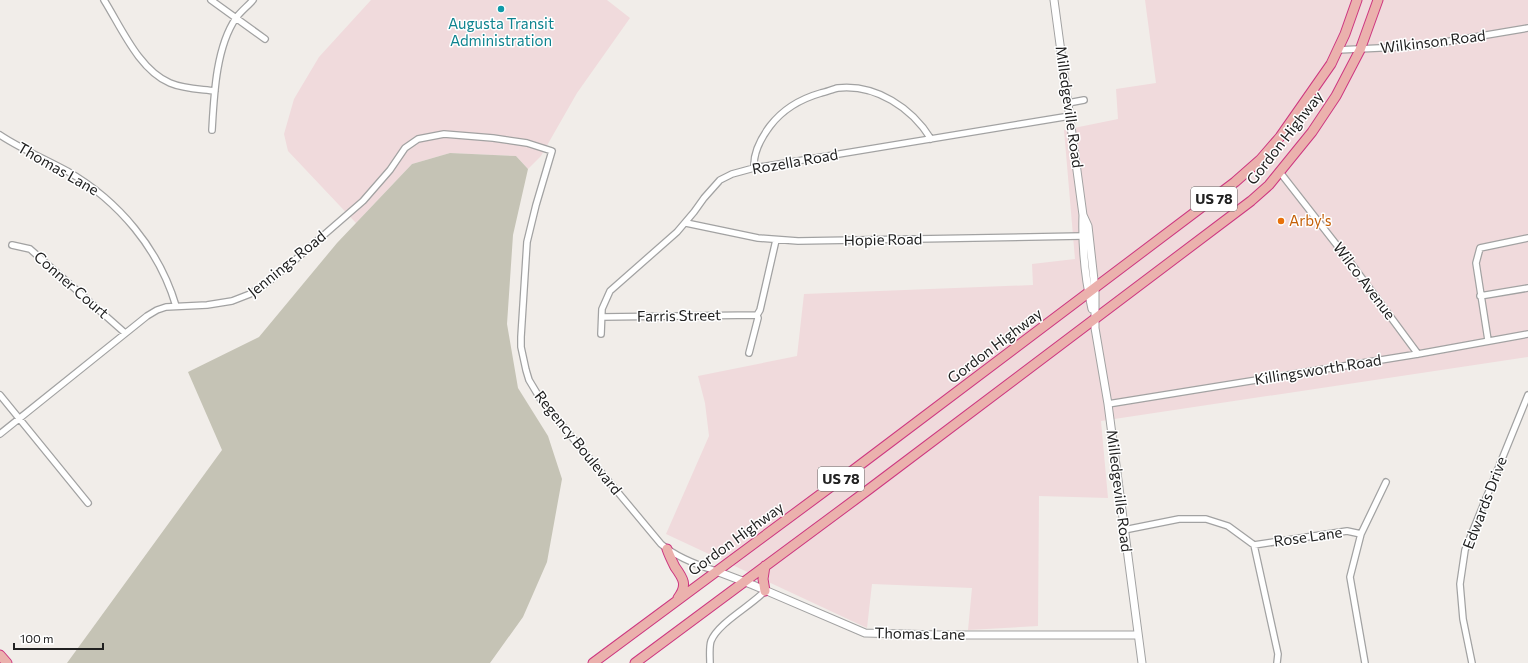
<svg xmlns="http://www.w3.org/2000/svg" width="1528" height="663" viewBox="0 0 1528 663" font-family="Commissioner,sans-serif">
	<rect width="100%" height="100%" fill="#f1ede9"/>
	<!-- commercial -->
	<path fill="#f0dadc" d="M371 0H607L630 18 577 93 541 156 528 169 516 156 450 153 412 164 356 223 288 151 284 134 294 99 319 57Z
		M1145 0H1528V357L1101 421 1108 498 1039 496 1038 626 968 630 972 588 872 584 867 628 666 534 709 436 705 403 698 376 797 356 804 294 1033 285 1032 264 1075 259 1064 130 1118 119 1116 89 1156 83Z"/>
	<!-- construction -->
	<path fill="#c5c3b5" d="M450 153 516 156 528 169 513 235 507 324 518 388 548 436 562 479 547 562 523 617 490 663H67L222 450 188 372 259 337 337 243 412 164Z"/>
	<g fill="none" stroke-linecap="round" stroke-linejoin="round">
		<!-- minor casing -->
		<g stroke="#a2a2a2" stroke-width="8">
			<path id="minor" d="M104 0C121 27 139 70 170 83 184 89 200 89 215 91
				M211 0 265 39
				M1338 50 1421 46 1528 28
				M1068 103 1084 100
				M212 130C214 95 216 47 236 18 241 11 248 6 253 0
				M0 135C21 149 45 159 67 171 119 201 159 249 176 306
				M754 168C753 153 761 138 770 126 783 109 800 99 821 93 826 92 833 89 838 88 876 84 912 108 931 139
				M1279 171 1350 262 1418 354
				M686 223 758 238 798 241 1082 236
				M12 245 30 249 125 333
				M1480 296 1528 288
				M602 317 757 315 760 310 776 240
				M601 334 602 309 610 291 677 232 694 212 704 198 720 180 732 174 754 168 1070 116
				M1488 340 1476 263 1480 248 1528 238
				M749 353 758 318 757 315
				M0 395 88 503
				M1108 404 1418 354 1528 334
				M0 434 147 316 157 310 166 307 207 305 232 301 250 294 267 283 288 266 363 201 390 170 405 148 418 139 444 134 493 138 527 143 552 151 536 205 527 242 521 337V347L526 370 529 380 541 400 661 544C676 557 697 565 716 571
				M1124 530 1179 519H1206L1228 526 1254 545 1278 654 1277 663
				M1254 545 1347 531 1361 534
				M710 663C710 657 709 647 711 641 718 623 751 606 765 591
				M1365 663 1350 577 1361 534 1386 482
				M1472 663 1463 619 1460 584 1465 550 1528 395"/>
		</g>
		<!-- tertiary casing -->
		<g stroke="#a2a2a2" stroke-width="9">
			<path id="tertiary" d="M1054 0 1083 215C1082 246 1085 278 1092 309
				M1083 215 1088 226 1095 289V328L1108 404 1142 663
				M716 571 753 585 865 633 940 635H1137"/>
		</g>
		<!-- trunk casing -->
		<g stroke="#cd3780" stroke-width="11">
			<path id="trunk" d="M667 549C669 555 672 561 675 567 683 578 688 585 678 598
				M765 566 763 579 765 591
				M0 655 7 663
				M593 663 852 471 1235 182 1260 160 1280 137 1331 64 1345 34 1357 0
				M635 663 868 490 1251 201 1269 185 1312 132 1336 96 1360 50 1378 0"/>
		</g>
		<!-- minor -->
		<use href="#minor" stroke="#fff" stroke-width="5.5"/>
		<!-- tertiary -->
		<use href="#tertiary" stroke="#fff" stroke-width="7"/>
		<!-- trunk -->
		<use href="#trunk" stroke="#ebb1ad" stroke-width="9"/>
	</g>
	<!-- markers -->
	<circle fill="#0f9aa8" stroke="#fff" stroke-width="1.5" cx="501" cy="9" r="4"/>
	<circle fill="#e8710a" stroke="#fff" stroke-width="1.5" cx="1281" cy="221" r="4"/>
	<g text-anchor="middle" stroke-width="3" stroke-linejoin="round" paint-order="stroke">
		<!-- shield labels -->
		<g fill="#fff" stroke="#646464" stroke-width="1">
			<rect x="1191" y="187" width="46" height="24" rx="3"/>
			<rect x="818" y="467" width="46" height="24" rx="3"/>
		</g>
		<g font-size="14" font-weight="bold" fill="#212121">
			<text x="1214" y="204">US 78</text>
			<text x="841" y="484">US 78</text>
		</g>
		<!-- culture labels -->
		<g font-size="15" fill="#0d838f" stroke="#fff">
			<text x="501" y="29">Augusta Transit<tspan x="501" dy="17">Administration</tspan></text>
		</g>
		<!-- street labels -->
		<g font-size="15" fill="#212121" stroke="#fff">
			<text transform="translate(1433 42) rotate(-7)" y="5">Wilkinson Road</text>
			<text transform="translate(1069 107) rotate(82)" y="5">Milledgeville Road</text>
			<text transform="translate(1285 138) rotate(-52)" y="5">Gordon Highway</text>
			<text transform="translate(795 162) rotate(-10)" y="5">Rozella Road</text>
			<text transform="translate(58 169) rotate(30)" y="5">Thomas Lane</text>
			<text transform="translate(883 240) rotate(-1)" y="5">Hopie Road</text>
			<text transform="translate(287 264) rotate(-39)" y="5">Jennings Road</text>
			<text transform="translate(1364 281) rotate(53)" y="5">Wilco Avenue</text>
			<text transform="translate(71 285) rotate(41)" y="5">Conner Court</text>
			<text transform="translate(679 316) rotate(-1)" y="5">Farris Street</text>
			<text transform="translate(995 346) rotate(-37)" y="5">Gordon Highway</text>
			<text transform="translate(1318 370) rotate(-9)" y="5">Killingsworth Road</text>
			<text transform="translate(578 443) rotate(51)" y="5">Regency Boulevard</text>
			<text transform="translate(1119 491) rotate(83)" y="5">Milledgeville Road</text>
			<text transform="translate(1485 503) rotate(-69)" y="5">Edwards Drive</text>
			<text transform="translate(1308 537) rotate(-8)" y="5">Rose Lane</text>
			<text transform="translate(736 539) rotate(-36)" y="5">Gordon Highway</text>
			<text transform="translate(920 634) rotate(1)" y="5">Thomas Lane</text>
		</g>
		<!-- food labels -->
		<g font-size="15" fill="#c56008" stroke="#fff" text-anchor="start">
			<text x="1289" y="226">Arby's</text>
		</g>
	</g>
	<!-- scale -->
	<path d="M14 643v6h89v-6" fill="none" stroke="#212121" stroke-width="2"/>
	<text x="20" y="643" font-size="12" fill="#212121" stroke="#ffffff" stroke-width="3" paint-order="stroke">100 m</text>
</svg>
